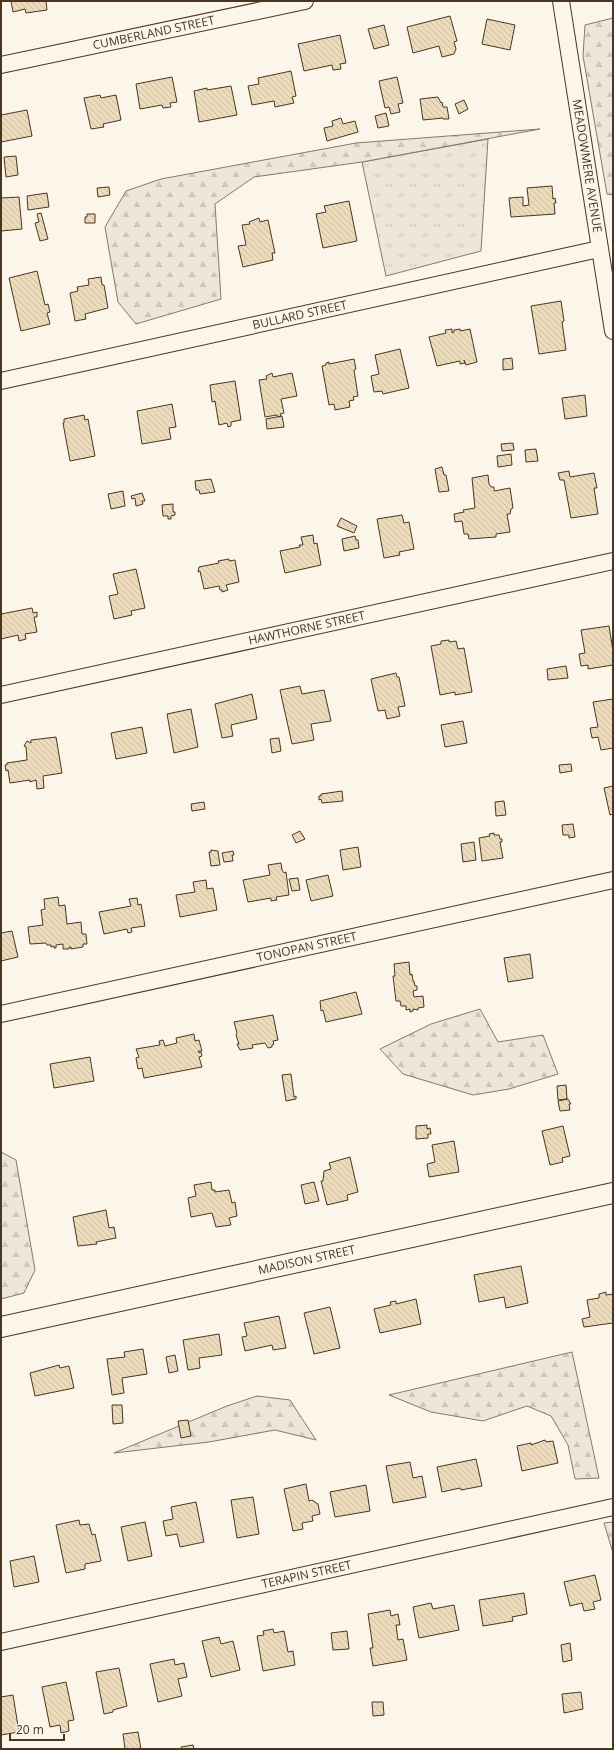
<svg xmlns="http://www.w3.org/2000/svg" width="614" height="1750" viewBox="0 0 614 1750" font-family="'Open Sans',sans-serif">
	<defs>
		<pattern id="grass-tufts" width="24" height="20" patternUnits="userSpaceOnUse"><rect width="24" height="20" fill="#ede6d9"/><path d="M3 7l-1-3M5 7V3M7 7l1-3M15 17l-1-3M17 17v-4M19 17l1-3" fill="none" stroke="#cdc6ba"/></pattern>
		<pattern id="forest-firs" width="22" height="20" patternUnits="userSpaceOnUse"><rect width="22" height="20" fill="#ede6d9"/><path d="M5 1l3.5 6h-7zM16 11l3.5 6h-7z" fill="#cdc6ba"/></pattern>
		<pattern id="building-back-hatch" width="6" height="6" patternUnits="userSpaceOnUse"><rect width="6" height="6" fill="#ecdcbc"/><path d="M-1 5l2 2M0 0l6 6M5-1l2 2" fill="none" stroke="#ccbda1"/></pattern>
	</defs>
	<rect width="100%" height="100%" fill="#fbf6e9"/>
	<!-- grass -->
	<path fill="url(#grass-tufts)" stroke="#887966" d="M488 139 481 251 386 276 362 162Z"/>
	<!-- forest -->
	<path fill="url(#forest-firs)" stroke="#887966" d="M613 18V195L607 194 583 56 585 25Z
		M540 129 362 162 254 177 215 204 221 299 136 324 118 302 105 227 126 191 161 179 356 143Z
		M480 1009 498 1042 543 1035 558 1074 509 1089 473 1095 403 1074 380 1049 431 1024Z
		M1 1152 16 1160 35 1270 24 1293 1 1299Z
		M572 1352 599 1478 575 1479 568 1445 551 1416 527 1406 483 1421 431 1412 389 1395Z
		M257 1396 290 1400 316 1440 275 1430 209 1442 114 1453 227 1406Z
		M613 1522V1553L604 1523Z"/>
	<!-- building -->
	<path fill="url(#building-back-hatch)" stroke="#4a3520" d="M11 1H46L47 10 26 13 25 9 13 12Z
		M450 16 457 41 454 42 456 49 454 54 442 57 439 46 413 53 407 27Z
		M487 19 515 25 510 50 482 44Z
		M384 25 389 45 374 49 368 29Z
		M340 35 346 63 340 64 341 69 333 70 332 65 304 71 298 44Z
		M291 71 296 96 292 97 294 103 275 107 274 101 252 105 248 86 259 84 258 78Z
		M172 77 177 102 170 103 171 107 163 108 162 105 140 109 136 84Z
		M397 77 403 103 398 104 400 112 391 114 389 107 385 108 379 81Z
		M231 86 237 115 199 122 194 91 207 88V90Z
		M100 95 101 98 116 95 121 120 103 124 104 127 91 129 84 98Z
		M438 97 441 103 442 102 443 107H447L449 119H443V118L423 120 420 99Z
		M464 100 468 109 459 114 455 104Z
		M27 110 32 136 1 142V115Z
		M386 113 389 126 378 128 375 116Z
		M341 118 343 124 355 121 358 132 327 141 324 128 333 126 332 121Z
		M16 156 18 175 6 177 4 157Z
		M552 186 553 199 555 198 556 203H554L555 214 511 217 509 198 523 197V206L529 205 527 188Z
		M109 187 110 195 98 197 97 188Z
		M47 193 49 207 28 210 27 196Z
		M19 197 22 229 1 231V198Z
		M349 201 357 241 323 248 316 214 326 212 324 206Z
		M41 213 48 239 40 241 35 223 39 222 37 214Z
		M87 214H95V223H85V217H87Z
		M259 218 260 222 268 220 275 253H272L273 260 243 267 238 246 246 245 242 225 250 224 249 222Z
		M37 271 45 305 48 304 50 312 47 313 50 324 21 331 9 278Z
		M101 277 102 285H104L108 308 85 314 86 319 75 321 70 293 78 291 77 287 89 285 88 279Z
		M561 301 564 321 562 322 566 350 539 354 531 306Z
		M452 329V333L454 332V330L460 329V331L470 329 477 362 466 365 464 360 465 363 460 364V361L437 366 429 337 446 333 445 330Z
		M400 349 409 388 383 394 382 391 374 392 371 376 379 374 375 355Z
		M512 358 513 369 503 370V359Z
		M354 359 356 369 354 370 358 396 353 397 354 400 349 401 350 407 335 410 334 404 329 405 322 366 326 365V363L329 362V364Z
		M272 373 273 377 292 373 297 396 281 399 284 413 280 414 281 416 278 417 277 415 265 417 259 380 267 379 266 376Z
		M235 381 241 420 231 422V426L228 427 227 423 219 425 215 401 212 402 210 385Z
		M585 395 587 416 565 419 562 398Z
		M172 404 176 427 169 428 171 439 142 444 137 411Z
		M84 415 85 420 88 419 95 456 70 461 63 423H64V419Z
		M282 416 284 427 267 429 266 419Z
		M513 443 514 450 502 451 501 444Z
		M536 449 538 461 526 462 525 450Z
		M511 454 512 465 498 467 497 456Z
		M442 467 444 475H446L449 491 439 492 435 469Z
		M569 471 570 477 594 473 597 488H594L598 514 571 518 564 480H560L558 473Z
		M488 475 489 484 491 487H494V491L510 488 513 508 511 509 510 514H507L510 532 496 534V537L469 539 468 534H464L462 521 455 522 454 514 464 512 463 510 475 508 472 478Z
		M211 479 215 492 200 494 199 490H196L195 481Z
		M123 491 125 506 111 509 108 494Z
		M142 493 145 501H142L143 504 136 506 135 498 132 499 131 496Z
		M173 504V512H175V515L171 516V519H168V516H163L162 505Z
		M402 515 404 523 409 522 414 549 399 552 400 555 384 558 377 519Z
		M341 518 357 526 354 533 337 526Z
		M313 535 314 544 317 543 321 565 285 573 280 551 300 547 299 545H303L301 537Z
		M355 536 356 540H358L359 548 344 551 342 539Z
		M229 559V561L235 560 239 582 226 585 228 590 222 592V590H220L219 586 204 589 200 571 198 572 199 567 219 563 218 561Z
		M136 569 145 608 131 611 132 615 114 619 109 596 118 594 113 574Z
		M32 608 33 613 37 612V617H34L37 632 25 634 26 639 19 641 18 635 1 639V614Z
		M609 626 613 651V665L588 669V665L581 666 579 654 585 653 581 630Z
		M449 640V642L456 641 458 649 464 648 472 692 455 695V692L440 695 431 646 441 644V641Z
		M566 666 568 678 548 680 547 669Z
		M396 673 397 677H399L405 706 398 707 400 716 387 719 385 710 378 711 371 679Z
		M300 686 302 694 324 690 331 721 311 724 314 740 292 744 280 690Z
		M252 694 257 719 231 725 233 736 222 738 215 704Z
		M613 699V748L601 750 598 737 592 738 590 728 598 727 593 702Z
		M191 709 198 747 174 753 167 714Z
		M463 721 467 743 445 747 441 725Z
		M142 727 147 753 116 759 111 733Z
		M56 737 62 773 43 776 44 788 37 789 36 780 30 782V780L10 783 8 770 6 771 5 765H7V763L27 760 26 747 24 746 27 741 31 743V740Z
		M279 738 281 751 272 753 270 739Z
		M571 764 572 771 560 773 559 765Z
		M613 786V814L610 815 604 788Z
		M342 791 343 801 322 803 321 799 319 800V796H321V794Z
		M504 801 506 815 496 816 495 802Z
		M204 802 205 809 192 811 191 804Z
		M573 824 575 837 569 838V835H563L562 825Z
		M300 831 305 839 296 843 292 835Z
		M494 833V835H499L500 839H502V842H500L503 858 482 861 479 838 490 836 489 834Z
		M474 842 476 860 463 862 461 844Z
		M358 847 361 867 343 870 340 850Z
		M211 850 218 851 220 865 211 866 209 852H211Z
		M233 851 234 855H232L233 861 224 862 222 853Z
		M281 863 282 870 284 873 286 872 289 895 276 897 277 900 271 901V898L248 902 243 880 270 875 268 865Z
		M328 875 333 896 311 901 306 880Z
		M298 878 300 890 292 891 289 879Z
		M206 880 207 889 213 888 217 910 180 917 176 895 195 892 193 882Z
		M58 897 59 906 65 905 67 924 81 922 82 934H86L87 944H83V947L71 949V947H69V949H63V944L56 945V948H54V946L51 947V945H47L46 943 30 944 28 927 43 925 41 910 45 909 44 899Z
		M137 898 138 905 141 904 145 926 131 928 132 932 128 933 127 929 104 934 99 912 131 906 129 899Z
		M12 931 18 957 1 961V933Z
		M530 954 533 978 508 982 504 958Z
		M409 962 410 975 412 974 413 981H414L415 986H417V990L413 991 414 997 423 996 424 1007 418 1008V1010L413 1009V1011L410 1012V1009L406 1010V1006H401L400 1001H396L393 976H395L394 964Z
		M356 992 362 1014 326 1022 323 1010 321 1011 320 1001Z
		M273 1015 278 1040 273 1041 274 1044 272 1045V1047L268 1048 265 1043 252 1045 253 1048 240 1050 237 1044H239L236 1035 237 1033 234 1022Z
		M194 1034 195 1041 199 1040 202 1051H198L199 1053 201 1052 202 1056 199 1057 202 1067 144 1078 142 1068 138 1069 136 1058 139 1057 136 1049 160 1045 159 1041 163 1040 165 1046 177 1043 176 1038Z
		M90 1057 94 1081 54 1088 50 1064Z
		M291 1074 294 1097 296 1096V1099L286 1101 282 1075Z
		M566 1085 567 1099 558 1100 557 1086Z
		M568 1099 571 1104H569L570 1110 560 1111 558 1101Z
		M427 1125V1129L430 1128 431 1134H428V1138L416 1139V1126Z
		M563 1126 570 1156 562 1158 563 1162 550 1165 542 1131Z
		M454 1141 459 1172 429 1177 427 1164 435 1162 432 1145Z
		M350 1157 358 1192 347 1195 348 1200 327 1205 321 1181H323L324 1171 331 1169 329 1163Z
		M211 1182 212 1190H215V1192L229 1190 232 1203 235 1202 237 1216 229 1218 231 1225 216 1227 212 1213 191 1217 188 1198 196 1196 194 1185Z
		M314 1182 319 1201 305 1204 301 1185Z
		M106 1210 109 1228 114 1227 116 1238 96 1242 97 1244 78 1246 73 1217Z
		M521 1266 528 1303 506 1308 504 1297 479 1302 474 1275Z
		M606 1292V1295L613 1294V1323L584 1327 582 1319 590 1317 587 1300 599 1298V1294Z
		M416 1299 421 1324 380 1333 374 1309 391 1305 390 1302 396 1301V1304Z
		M330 1307 340 1348 314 1354 304 1313Z
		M279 1316 286 1348 273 1350 272 1345 245 1351 242 1337 247 1336 244 1323Z
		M219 1334 222 1355 199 1358 200 1368 188 1370 183 1340Z
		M143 1349 147 1374 122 1378 124 1393 112 1395 107 1359 125 1357 124 1352Z
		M175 1355 178 1371 169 1373 166 1357Z
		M59 1365 60 1368 69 1366 74 1388 35 1396 30 1373Z
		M112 1405H122L123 1423 113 1424Z
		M188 1420 191 1436 181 1438 178 1421Z
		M545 1440 546 1442 553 1441 558 1463 522 1471 517 1446 531 1443V1445Z
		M476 1459 482 1486 461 1490 460 1488 442 1492 437 1467Z
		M410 1462 413 1478 422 1476 426 1497 393 1503 386 1466Z
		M306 1484 309 1501 312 1500 318 1504 320 1514 312 1516 313 1521 302 1523 303 1529 293 1531 284 1489Z
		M366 1485 370 1511 335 1517 330 1492Z
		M253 1497 259 1534 237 1538 231 1500Z
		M196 1502 204 1542 180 1547 177 1534 166 1536 163 1521 173 1519 171 1507Z
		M79 1520 80 1525 89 1524 92 1535 95 1534 101 1561 85 1564V1569L66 1573 56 1525Z
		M145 1522 152 1556 128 1561 121 1527Z
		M34 1556 39 1582 14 1587 10 1561Z
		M595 1575 601 1600 593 1602 595 1609 584 1611 582 1603 570 1606 564 1582Z
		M524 1593 527 1614 512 1617 513 1621 483 1626 479 1600Z
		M431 1603 433 1609 454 1605 459 1630 419 1638 413 1607Z
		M390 1610 391 1616 398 1614 400 1625H396L398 1640 403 1639 407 1660 373 1666 370 1648H373L368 1614Z
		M273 1629 274 1633 284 1631 288 1652 293 1651 295 1665 263 1671 257 1636 264 1635 263 1631Z
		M347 1631 349 1649 333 1650 331 1633Z
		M219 1637 221 1644 233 1641 240 1670 211 1677 202 1641Z
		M570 1643 572 1660 563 1662 561 1645Z
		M174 1659 175 1665 184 1663 187 1677 178 1679 182 1696 158 1702 150 1664Z
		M119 1668 127 1706 113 1710V1712L104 1714 96 1672Z
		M66 1682 74 1720 68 1721 69 1731 61 1733 60 1725 50 1727 42 1687Z
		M581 1692 583 1709 564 1713 562 1694Z
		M13 1695 19 1732 1 1735V1697Z
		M372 1702H383L384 1715 373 1716Z
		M138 1732 141 1749H125L123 1734Z
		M193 1745 194 1749H182L181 1747Z"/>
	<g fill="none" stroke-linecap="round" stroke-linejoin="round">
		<!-- minor casing -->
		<g stroke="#4a3520" stroke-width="18">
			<g id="minor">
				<path id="s1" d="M561 1 613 331"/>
				<path id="s2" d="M1 65 305 1"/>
				<path id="s3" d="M1 381 599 249"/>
				<path id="s4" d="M1 695 613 561"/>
				<path id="s5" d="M1 1014 613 880"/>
				<path id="s6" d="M1 1642 613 1507"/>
			</g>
		</g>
		<!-- tertiary casing -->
		<g stroke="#4a3520" stroke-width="22">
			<g id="tertiary">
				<path id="s7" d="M1 1327 613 1193"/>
			</g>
		</g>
		<!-- minor -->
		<use href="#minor" stroke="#fbf6e9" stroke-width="16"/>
		<!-- tertiary -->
		<use href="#tertiary" stroke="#fbf6e9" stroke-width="20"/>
	</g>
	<g text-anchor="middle" stroke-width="3" stroke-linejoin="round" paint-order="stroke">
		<!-- street labels -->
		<g font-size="12" fill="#4a3520" stroke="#fbf6e9">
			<text dy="4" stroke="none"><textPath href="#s2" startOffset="156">CUMBERLAND STREET</textPath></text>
			<text dy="4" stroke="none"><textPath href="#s1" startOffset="167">MEADOWMERE AVENUE</textPath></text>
			<text dy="4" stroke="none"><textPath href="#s3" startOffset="306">BULLARD STREET</textPath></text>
			<text dy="4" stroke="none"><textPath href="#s4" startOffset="313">HAWTHORNE STREET</textPath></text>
			<text dy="4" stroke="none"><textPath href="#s5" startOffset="313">TONOPAN STREET</textPath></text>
			<text dy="4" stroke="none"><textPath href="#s7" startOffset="313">MADISON STREET</textPath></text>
			<text dy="4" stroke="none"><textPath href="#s6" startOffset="313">TERAPIN STREET</textPath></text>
		</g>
	</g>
	<!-- border -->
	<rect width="614" height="1750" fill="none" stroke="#4a3520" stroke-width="4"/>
	<!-- scale -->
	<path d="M10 1734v6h54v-6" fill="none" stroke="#4a3520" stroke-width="2"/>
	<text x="16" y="1734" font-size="12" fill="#4a3520" stroke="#fbf6e9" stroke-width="3" paint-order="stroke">20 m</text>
</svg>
